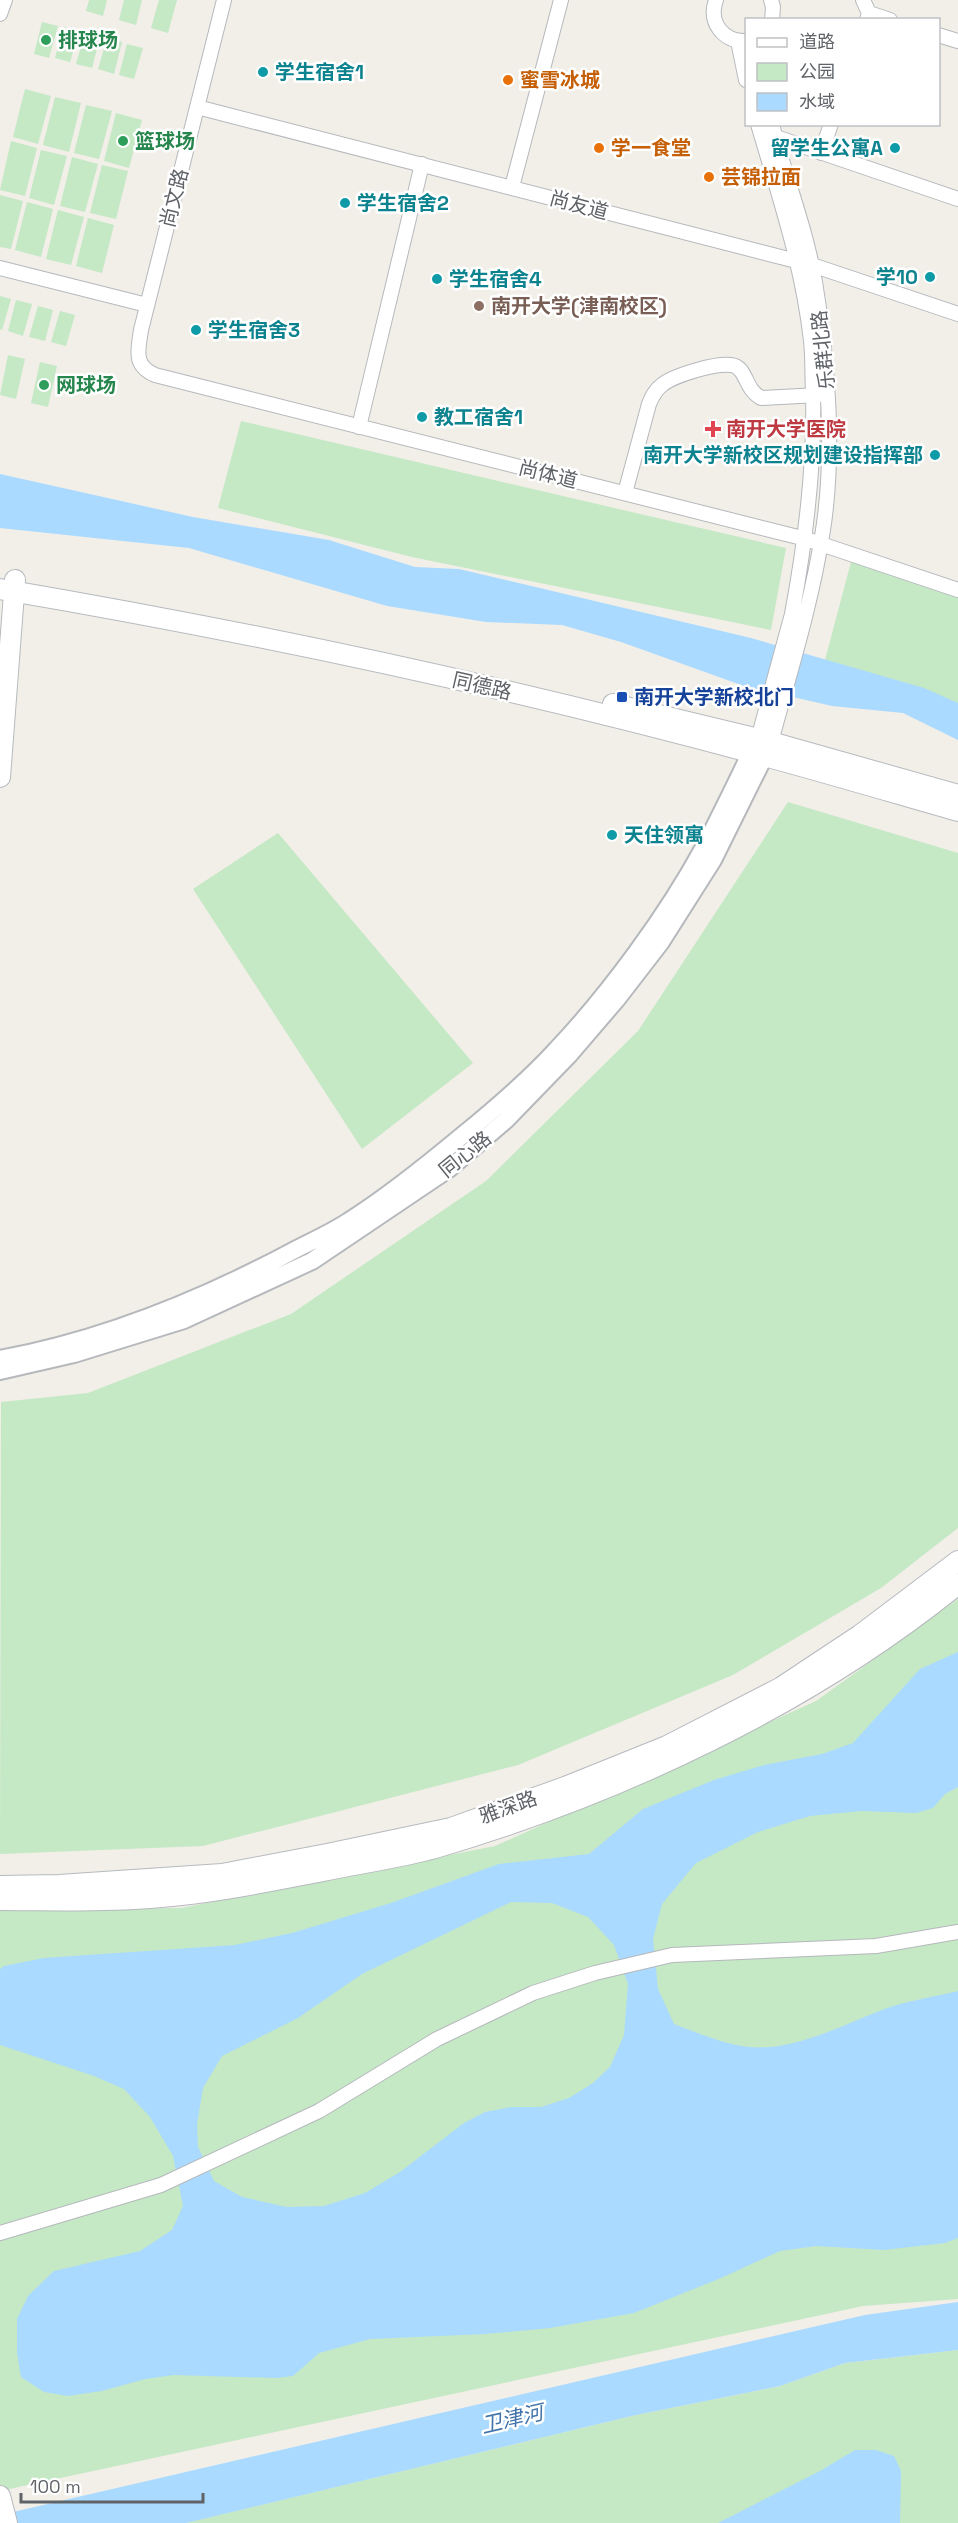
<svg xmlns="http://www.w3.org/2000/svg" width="958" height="2523" viewBox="0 0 958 2523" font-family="'Space Grotesk','Noto Sans SC',sans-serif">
	<rect width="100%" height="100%" fill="#f1efe8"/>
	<!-- green -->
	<path fill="#c5e8c5" d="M89 0H107L103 16 86 11Z
		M124 0H142L136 25 119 20Z
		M159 0H177L168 33 151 28Z
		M42 22 58 26 49 58 34 54Z
		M64 27 79 31 70 62 55 58Z
		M85 33 100 37 92 68 76 64Z
		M107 38 122 42 114 74 98 69Z
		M127 44 143 48 134 79 119 75Z
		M25 89 51 96 38 144 13 137Z
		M55 97 81 103 69 152 43 145Z
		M86 105 112 111 99 159 74 153Z
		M116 113 142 120 129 168 104 161Z
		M11 141 37 148 25 196 0 190Z
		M41 150 67 156 54 205 29 198Z
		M72 157 98 164 85 212 60 206Z
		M102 165 128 171 116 219 90 213Z
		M0 195 23 201 11 249 0 247Z
		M27 202 53 209 41 257 15 250Z
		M58 210 84 217 71 265 46 259Z
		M88 218 114 225 102 273 76 266Z
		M0 296 11 299 2 330 0 329Z
		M16 300 32 304 23 336 8 331Z
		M38 306 53 310 45 341 29 337Z
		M60 311 75 315 66 346 51 342Z
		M8 355 25 359 16 399 0 395Z
		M40 362 57 366 48 407 31 403Z
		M241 421 786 548 771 630 412 557 218 508Z
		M851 562 958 598V708L825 660Z
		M788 802 958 853V1528L881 1588 733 1675 518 1765 203 1846 0 1854 1 1402 88 1393 291 1314 486 1181 638 1031Z
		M278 833 473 1063 362 1149 193 889Z
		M958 1599V2299L863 2306 0 2491V1910L181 1908 495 1846 816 1701Z
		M958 2350V2523H185L636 2415 780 2386 845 2363Z"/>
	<!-- water -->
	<path fill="#aadaff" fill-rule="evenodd" d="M0 474 193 517 329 540 415 567 459 569 751 638 924 688 958 703V740L903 713 832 706 744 686 621 642 562 625 486 622 387 606 189 548 0 528Z
		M958 1652V1787L945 1794 933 1808 916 1813 861 1811 810 1816 758 1832 696 1863 662 1904 653 1939 658 1989 674 2024C698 2033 723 2044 749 2047 795 2051 840 2026 882 2010 906 2001 933 1997 958 1991V2238L945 2243 884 2250 816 2246 780 2251 721 2278 634 2313 550 2328 485 2334 370 2339 319 2353 293 2376 276 2378 174 2375 145 2379 102 2391 68 2396 44 2392 21 2377 17 2353V2319L28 2296 54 2271 140 2251 172 2230 183 2206 173 2156 150 2117 124 2089 94 2076 0 2045V1969L4 1966 44 1958 235 1945 292 1933 391 1903 499 1864 589 1854 643 1809 714 1780 764 1765 822 1754 853 1743 920 1669ZM511 1902 552 1903 588 1917 614 1945 628 1984 624 2035 610 2067 593 2083 569 2098 541 2107H511L485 2112 464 2123 400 2172 365 2193 324 2206 287 2207 242 2197 214 2181 198 2147 197 2124 203 2088 222 2056 298 2018 362 1974Z
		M958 2302V2350L845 2363 780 2386 636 2415 186 2523H0V2515L865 2315Z
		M855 2450H876L894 2456 901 2471 900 2523H718L820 2471Z"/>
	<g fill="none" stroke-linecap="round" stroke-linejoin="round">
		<!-- minor casing -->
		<g stroke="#b5b8bc" stroke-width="16">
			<path id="minor" d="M224 0 141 330C138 351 133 365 155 375L806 539 958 590
				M716 0C708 22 723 42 746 41
				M771 0 773 7 772 20
				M863 0 869 13 867 20
				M869 13 890 20
				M0 14 5 0
				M938 35 958 41
				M738 41 746 80
				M197 107 812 265 958 314
				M758 124C779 196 803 267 811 341 813 358 812 375 813 392 815 467 806 539 792 614L805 616
				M770 135 958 199
				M821 153 831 124
				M512 187 561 0
				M0 268 147 305
				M359 427 422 164
				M625 493 649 404C652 397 655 390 662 385 672 376 722 360 735 366 747 371 745 389 761 398L819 395
				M758 739 792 614
				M771 742C790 672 812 602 823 530 835 453 828 359 815 282 806 228 785 177 772 124
				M0 2233 161 2185 319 2111 437 2039 533 1993 595 1973 672 1955 876 1946 958 1932"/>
		</g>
		<!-- tertiary casing -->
		<g stroke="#b5b8bc" stroke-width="20">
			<path id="tertiary" d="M0 1359C103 1340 199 1301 291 1252 310 1242 331 1233 349 1221 389 1196 427 1165 463 1135 496 1108 529 1080 557 1049 610 993 667 915 704 847 722 813 739 777 756 742
				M0 1371 74 1354 184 1320 312 1261 450 1168 506 1120 569 1055 617 999 661 942 713 860 770 745"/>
		</g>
		<!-- secondary casing -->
		<g stroke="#b6babf" stroke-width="22">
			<path id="secondary" d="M0 589C258 633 515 688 768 757 831 774 895 793 958 811
				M613 704 771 742 958 795
				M0 777 15 580
				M0 1886 59 1885 222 1874 327 1854 451 1828 565 1787 667 1746 780 1688 860 1635 958 1561
				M0 1900C50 1900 100 1902 150 1898 209 1894 266 1882 323 1871 360 1863 399 1858 435 1848 619 1794 809 1705 958 1584
				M0 2496 7 2523"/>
		</g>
		<!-- minor -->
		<use href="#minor" stroke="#fff" stroke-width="14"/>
		<!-- tertiary -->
		<use href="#tertiary" stroke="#fff" stroke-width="16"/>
		<!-- secondary -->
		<use href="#secondary" stroke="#fff" stroke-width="20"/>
	</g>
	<!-- markers -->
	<g fill="#2e9e5b" stroke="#fff" stroke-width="2">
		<circle cx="46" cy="40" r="6"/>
		<circle cx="123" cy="141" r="6"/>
		<circle cx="44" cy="385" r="6"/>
	</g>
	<g fill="#0f9aa8" stroke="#fff" stroke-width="2">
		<circle cx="263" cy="72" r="6"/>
		<circle cx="895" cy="148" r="6"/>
		<circle cx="345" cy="203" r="6"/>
		<circle cx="930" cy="277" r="6"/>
		<circle cx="437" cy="279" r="6"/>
		<circle cx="196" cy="330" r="6"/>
		<circle cx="422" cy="417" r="6"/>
		<circle cx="935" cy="455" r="6"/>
		<circle cx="612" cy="835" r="6"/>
	</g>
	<g fill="#e8710a" stroke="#fff" stroke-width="2">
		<circle cx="508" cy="80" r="6"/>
		<circle cx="599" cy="148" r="6"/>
		<circle cx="709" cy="177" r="6"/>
	</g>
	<circle fill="#8d6e63" stroke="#fff" stroke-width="2" cx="479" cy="306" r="6"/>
	<path fill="#e0444e" stroke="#fff" stroke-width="2" d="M710 420h6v6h6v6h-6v6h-6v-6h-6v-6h6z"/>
	<rect fill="#1a4fb4" stroke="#fff" stroke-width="2" x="616" y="691" width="12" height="12" rx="3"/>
	<g text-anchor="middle" stroke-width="5" stroke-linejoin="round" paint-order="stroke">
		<!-- leisure labels -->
		<g font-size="20" font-weight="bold" fill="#27864d" stroke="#fff" text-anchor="start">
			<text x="58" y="47">排球场</text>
			<text x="135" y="148">篮球场</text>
			<text x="56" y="392">网球场</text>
		</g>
		<!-- culture labels -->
		<g font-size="20" font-weight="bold" fill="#0d838f" stroke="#fff" text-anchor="start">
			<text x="275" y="79">学生宿舍1</text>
			<text x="883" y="155" text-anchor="end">留学生公寓A</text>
			<text x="357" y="210">学生宿舍2</text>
			<text x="918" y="284" text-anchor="end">学10</text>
			<text x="449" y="286">学生宿舍4</text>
			<text x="208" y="337">学生宿舍3</text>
			<text x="434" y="424">教工宿舍1</text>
			<text x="923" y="462" text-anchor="end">南开大学新校区规划建设指挥部</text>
			<text x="624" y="842">天住领寓</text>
		</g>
		<!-- food labels -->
		<g font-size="20" font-weight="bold" fill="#c56008" stroke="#fff" text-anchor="start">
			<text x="520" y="87">蜜雪冰城</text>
			<text x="611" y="155">学一食堂</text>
			<text x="721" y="184">芸锦拉面</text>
		</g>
		<!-- street labels -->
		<g font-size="20" fill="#5f6368" stroke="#fff">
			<text transform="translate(174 198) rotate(-76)" y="7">尚文路</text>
			<text transform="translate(579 205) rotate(15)" y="7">尚友道</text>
			<text transform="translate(823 350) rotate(-96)" y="7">乐群北路</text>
			<text transform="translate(548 474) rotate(14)" y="7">尚体道</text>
			<text transform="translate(482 686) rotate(13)" y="7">同德路</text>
			<text transform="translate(465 1154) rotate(-39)" y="7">同心路</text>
			<text transform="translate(508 1807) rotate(-20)" y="7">雅深路</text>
		</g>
		<!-- education labels -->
		<g font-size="20" font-weight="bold" fill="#785e54" stroke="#fff" text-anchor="start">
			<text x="491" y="313">南开大学(津南校区)</text>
		</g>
		<!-- health labels -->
		<g font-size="20" font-weight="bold" fill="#be3a42" stroke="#fff" text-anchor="start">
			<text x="726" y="436">南开大学医院</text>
		</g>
		<!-- transit labels -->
		<g font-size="20" font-weight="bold" fill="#164399" stroke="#fff" text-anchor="start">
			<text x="634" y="704">南开大学新校北门</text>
		</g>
		<!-- water labels -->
		<g font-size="21" font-style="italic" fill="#4174aa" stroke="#fff">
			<text transform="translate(512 2419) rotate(-13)" y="7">卫津河</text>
		</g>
	</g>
	<!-- legend -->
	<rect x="745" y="18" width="195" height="108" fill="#ffffff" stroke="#bfc1c3" stroke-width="1.5"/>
	<rect x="757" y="38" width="30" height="9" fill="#ffffff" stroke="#bfc1c3" stroke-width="1.5"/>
	<text x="799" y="48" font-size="18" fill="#5f6368">道路</text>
	<rect x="757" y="63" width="30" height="18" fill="#c5e8c5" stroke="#bfc1c3" stroke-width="1.5"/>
	<text x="799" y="78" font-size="18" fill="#5f6368">公园</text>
	<rect x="757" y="93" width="30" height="18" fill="#aadaff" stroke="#bfc1c3" stroke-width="1.5"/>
	<text x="799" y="108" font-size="18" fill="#5f6368">水域</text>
	<!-- scale -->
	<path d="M21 2493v9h182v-9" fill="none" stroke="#5f6368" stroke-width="3"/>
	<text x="30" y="2493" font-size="18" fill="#5f6368" stroke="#ffffff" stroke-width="4.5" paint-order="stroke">100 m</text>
</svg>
